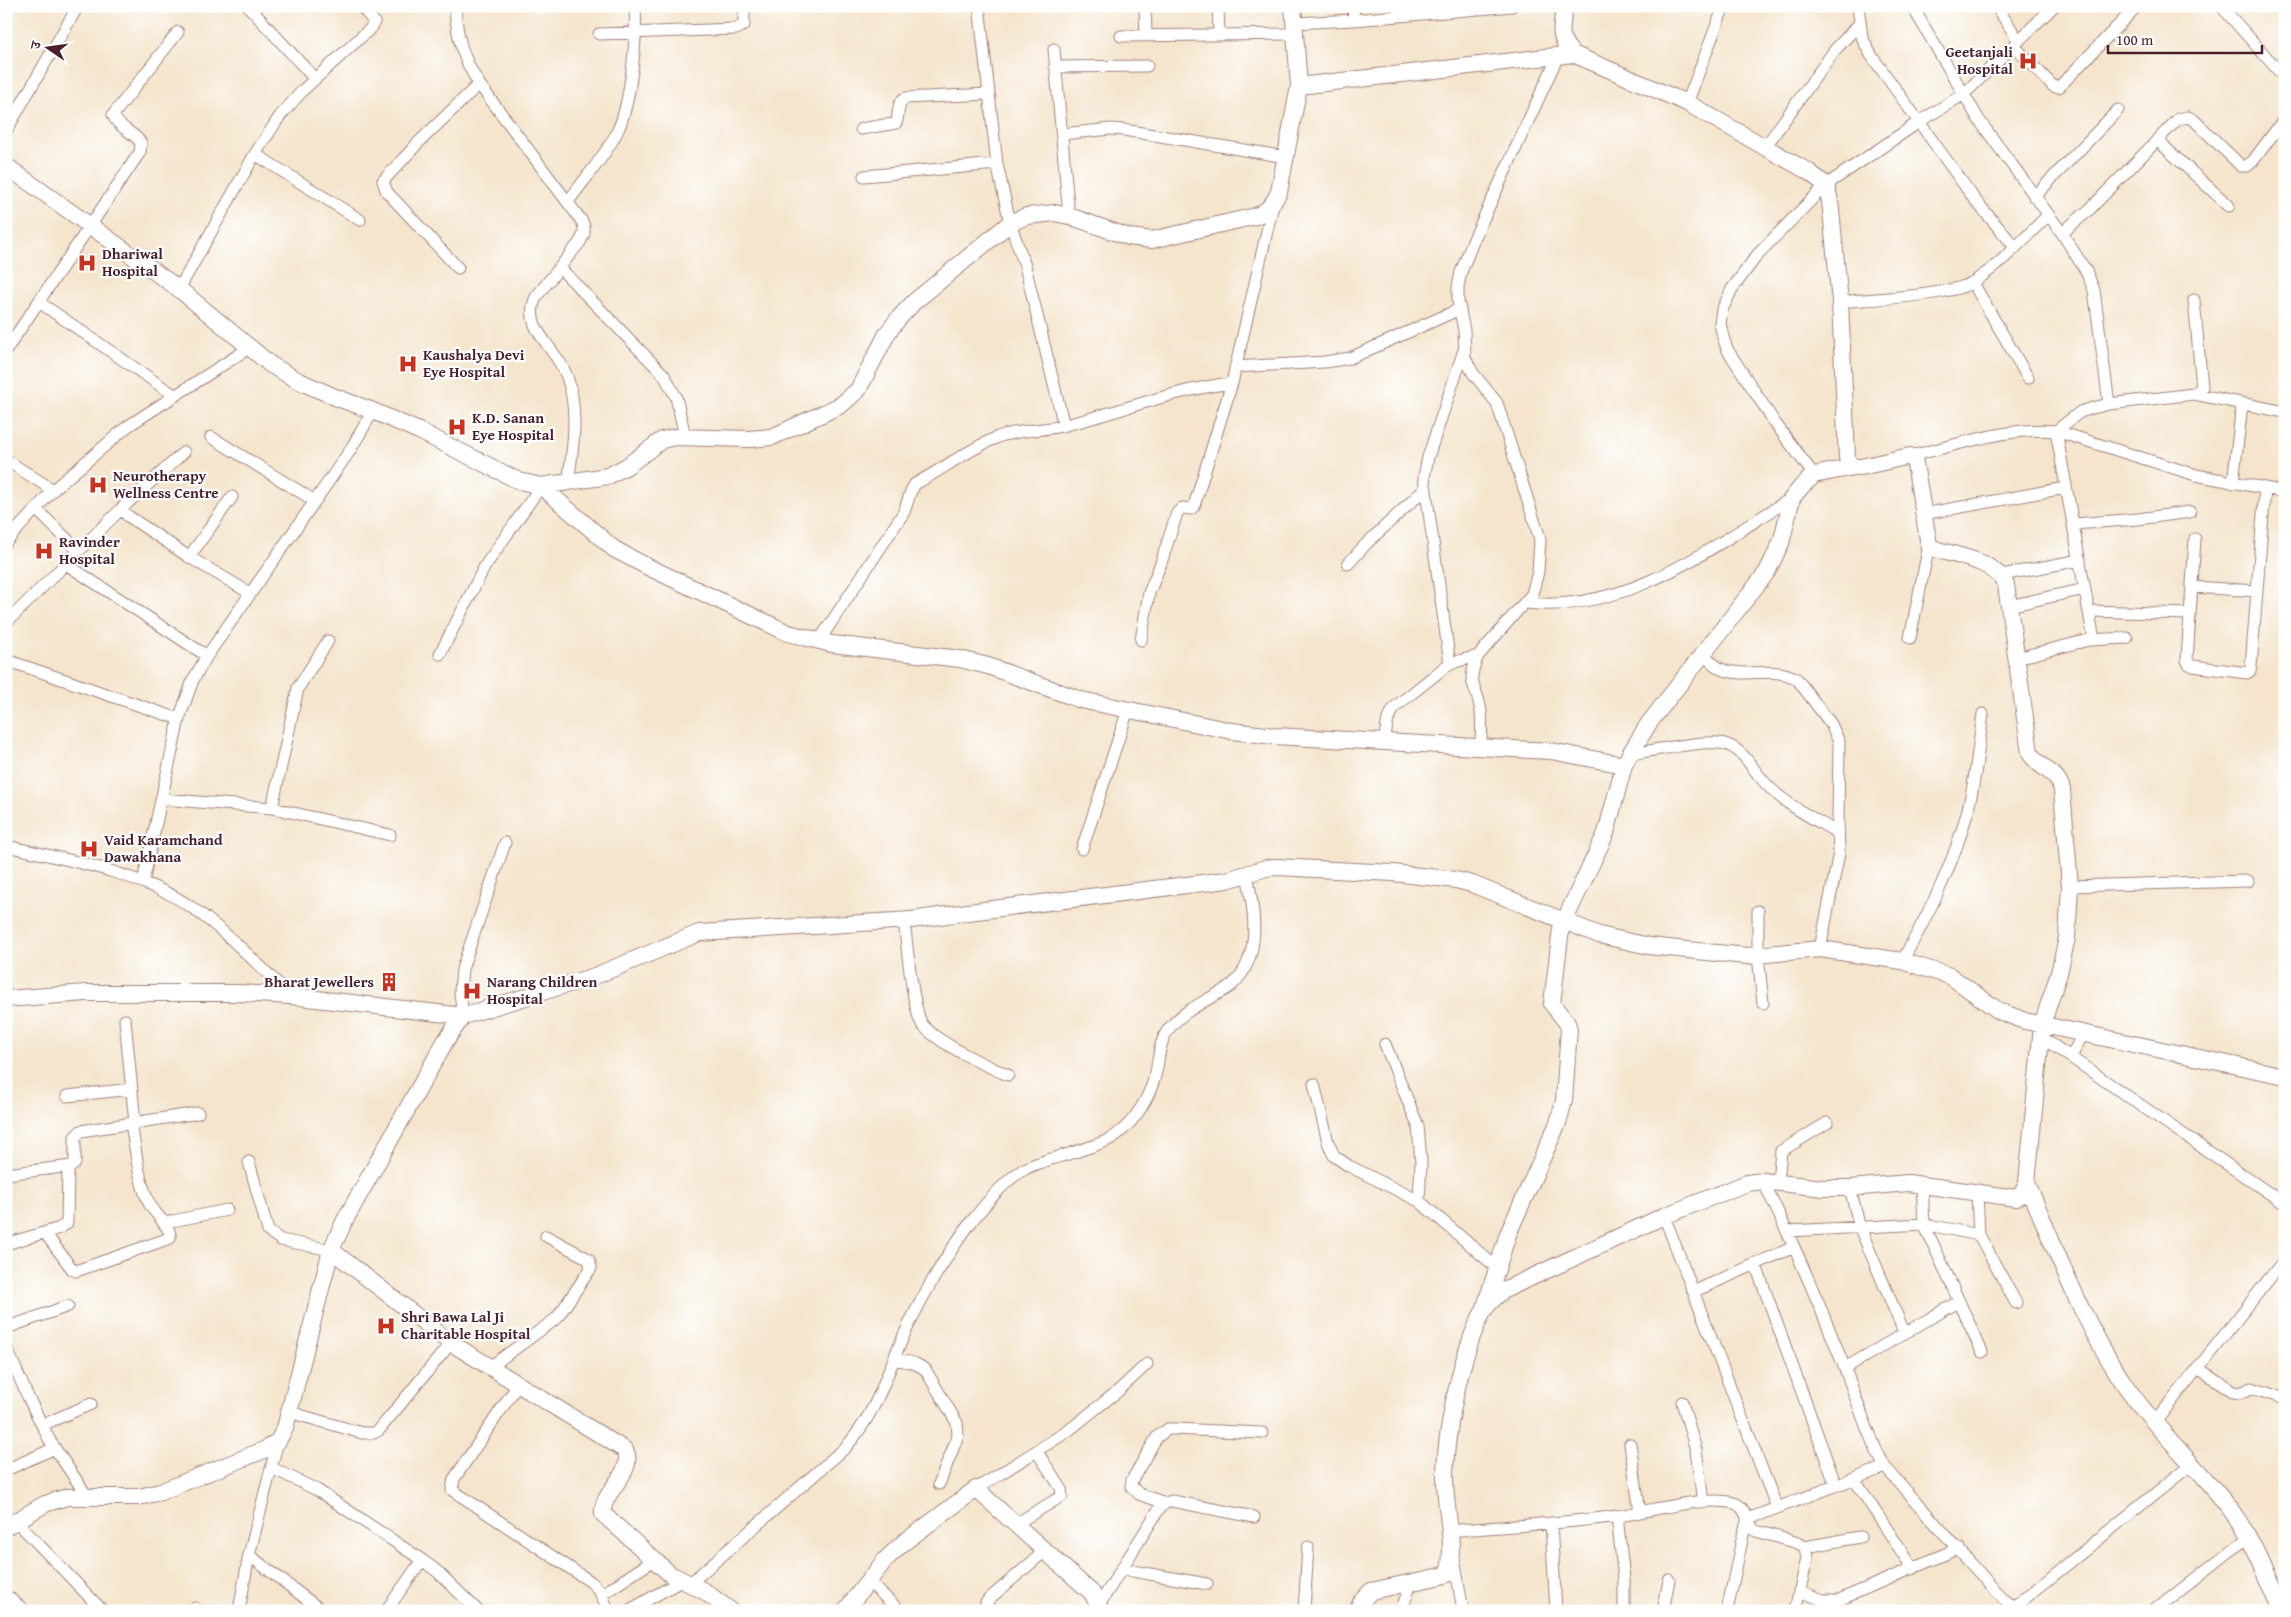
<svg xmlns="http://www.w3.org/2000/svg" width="2291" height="1617" viewBox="0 0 2291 1617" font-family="'Gentium Book Plus','Noto Serif Devanagari',serif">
	<rect width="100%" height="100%" fill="#fff"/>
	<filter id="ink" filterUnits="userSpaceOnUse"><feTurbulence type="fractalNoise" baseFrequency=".02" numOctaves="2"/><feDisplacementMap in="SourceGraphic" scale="10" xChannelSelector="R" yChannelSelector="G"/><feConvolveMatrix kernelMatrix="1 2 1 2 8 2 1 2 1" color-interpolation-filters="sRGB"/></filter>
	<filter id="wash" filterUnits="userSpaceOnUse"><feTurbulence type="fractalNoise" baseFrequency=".0096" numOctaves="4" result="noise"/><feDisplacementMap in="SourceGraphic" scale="20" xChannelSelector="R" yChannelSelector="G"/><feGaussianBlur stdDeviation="1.12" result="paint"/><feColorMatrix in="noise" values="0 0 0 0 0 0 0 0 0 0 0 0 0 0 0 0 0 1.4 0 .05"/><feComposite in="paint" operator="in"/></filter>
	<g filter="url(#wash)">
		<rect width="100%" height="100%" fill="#f4e5cc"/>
	</g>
	<g filter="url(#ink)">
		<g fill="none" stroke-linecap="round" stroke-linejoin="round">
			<!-- street casing -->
			<g stroke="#9f827c" stroke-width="13">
				<path id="street" d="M248 6 315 79
					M455 6C457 38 462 57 479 84L581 220 584 226V234L580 242 536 297C521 329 557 347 567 377 579 410 573 448 568 483
					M979 6 997 164 1010 223 1025 266 1064 426
					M1145 6 1146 36
					M1218 6 1219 35
					M1353 6 1354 20
					M1858 6 1862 37 1871 55 1975 200 2015 247
					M1912 6 1979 120 2062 233 2086 271 2094 290 2109 404
					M1996 6 2019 41
					M2221 6 2285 78
					M1294 23 1354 20 1512 6
					M599 34 736 29 744 25V6
					M1121 36 1295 34
					M2014 46 2053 86 2059 87 2136 7
					M1054 49 1069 216
					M1055 67 1147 66
					M1687 103 1724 6
					M861 129 896 123C900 115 896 103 905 98L989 94
					M6 131 78 6
					M1062 134 1111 129 1124 130 1286 157
					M2157 140 2229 206
					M1765 147 1834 51 1860 23
					M255 154 360 220
					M864 176 997 164
					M2034 197 2118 110
					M568 202C584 179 605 157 617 132 631 104 637 37 635 6
					M2062 233 2089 210 2178 119 2188 117 2194 120 2241 166H2247L2253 161 2285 118
					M458 268 387 192 383 181 418 143 479 84
					M560 268 664 375 676 397 685 436
					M1973 283 2028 378
					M179 289 255 154 280 116 303 90 372 27 374 22 361 6
					M39 302 174 395
					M1840 302C1869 299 1951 296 1973 282 1998 267 2027 236 2048 215
					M6 350 140 152 141 143C134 132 118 128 113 115L178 32
					M1235 367 1325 362 1350 358 1460 309
					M2194 394 2202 387 2194 300
					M211 437 315 501
					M1910 456C1955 446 2009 426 2056 431L2196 475 2285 492
					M6 460 53 490
					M1814 475 1775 423 1727 349 1723 337 1720 323 1722 310 1732 289 1758 254 1826 185 1919 122 1964 94 2054 6
					M2233 483 2242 404
					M36 509 79 551
					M121 509 128 516 189 557 250 593
					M1923 514 2065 488
					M2074 524 2138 519 2190 512
					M2195 539 2187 660 2189 664 2193 666 2247 673 2250 671 2251 667 2265 489
					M6 542 53 490 128 426 249 348
					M189 557 232 497
					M66 564 207 656
					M1348 564 1366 544 1425 489
					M2002 575 2080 560
					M2193 587 2257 591
					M1526 603C1627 614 1710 548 1792 498
					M2009 606 2085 589
					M2089 611 2190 614
					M6 623 121 509 184 452
					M1910 638 1929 545
					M1141 640 1149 593 1161 563 1177 513 1182 508 1191 509 1194 506 1232 383 1273 205
					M2094 640 2056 431 2080 412 2093 408 2109 404 2194 394 2285 412
					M819 641 904 512 911 491 915 484C943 469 969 449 998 437 1020 429 1044 431 1066 425 1123 411 1172 390 1232 383
					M440 654 485 566 541 486
					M1703 654C1709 659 1714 666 1721 669 1745 679 1774 665 1797 679L1831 724 1839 742 1838 822 1839 853 1820 949
					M2017 658 2089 640 2127 638
					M6 660 179 719
					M1450 664 1424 477 1428 457 1464 350
					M1384 742 1388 719 1395 707 1445 667 1455 662 1478 656
					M1481 747C1481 733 1483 719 1480 706 1475 682 1466 683 1478 656L1532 594 1538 572 1540 539 1497 403 1473 373 1465 358 1464 330 1458 301V287L1461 272 1474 239 1558 56
					M1630 754C1652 751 1706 739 1725 744 1742 749 1750 765 1761 778 1781 803 1811 817 1838 833
					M162 799 272 808 390 835
					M272 808 298 688 328 641
					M6 846C64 859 142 873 191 907 225 930 261 968 291 996
					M1082 849 1128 710
					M143 882 179 719 193 680 207 656 349 452 373 411
					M2070 886 2248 881
					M1758 911V956L1763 1003
					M904 921C907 943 912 1008 922 1024 934 1041 988 1067 1008 1075
					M1902 961C1929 913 1953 866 1967 813 1976 781 1978 747 1983 714
					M463 1016 460 992 462 969 505 843
					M125 1020 135 1123
					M2041 1037 2285 1204
					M1385 1044 1418 1126 1421 1162 1419 1201
					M2071 1057 2083 1034
					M1314 1084 1328 1142 1334 1156 1349 1166 1419 1201 1496 1267
					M67 1096 132 1089
					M249 1162 268 1231 281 1240 331 1250
					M6 1174 72 1166 75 1163V1137L81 1131 198 1113
					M1763 1181C1793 1242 1820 1305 1845 1369 1858 1402 1868 1437 1885 1467L1991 1586 2005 1600 2022 1611
					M1778 1182 1781 1151 1827 1123
					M1922 1184 1924 1224 1982 1352
					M1850 1188 1860 1228 1904 1332
					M1977 1192 1979 1235 2016 1303
					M1664 1216 1777 1508
					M163 1223 227 1210
					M1788 1231 1924 1224 1979 1235
					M45 1233 72 1269 76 1271 170 1238C172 1228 155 1214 150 1205 138 1181 136 1150 131 1124
					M6 1244 60 1228 67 1223 68 1168
					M1755 1263 1836 1486
					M1695 1291 1794 1247
					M6 1328 68 1306
					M6 1347 28 1397 50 1441 87 1496
					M895 1359 914 1363 925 1369 957 1423 958 1436 939 1484
					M490 1367 557 1318 591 1268 589 1260 585 1257 546 1236
					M1845 1368 1958 1302
					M2198 1368 2234 1392 2240 1393 2252 1388 2285 1399
					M517 1386 454 1479 452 1490 591 1582 599 1590 609 1611
					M1682 1402 1696 1450 1703 1502
					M289 1412 362 1433H374L379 1430 451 1343
					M2155 1422 2285 1259
					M42 1425 91 1404
					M1630 1444 1640 1512
					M272 1468 317 1490 422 1560 438 1572 478 1611
					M6 1470 55 1448
					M1854 1479 1913 1569
					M976 1489 1068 1431 1118 1391 1147 1364
					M1165 1503 1139 1494 1131 1486 1132 1480 1157 1437 1168 1429H1174L1262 1433
					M1617 1516 1624 1579V1611
					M16 1521 103 1611
					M1551 1523 1556 1611
					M1014 1525 1062 1496 1061 1488 1037 1452
					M1450 1531C1505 1526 1562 1524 1617 1516 1648 1512 1705 1495 1734 1503 1748 1507 1746 1525 1756 1531L1798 1543 1805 1547 1807 1559 1795 1611
					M1805 1547 1860 1537
					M249 1555 322 1611
					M1454 1558 1463 1611
					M1121 1569 1207 1584
					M868 1581 900 1611
					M688 1585 845 1448C877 1413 885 1377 904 1335 922 1296 945 1257 971 1222 985 1205 1000 1186 1018 1173 1034 1162 1057 1158 1075 1152 1088 1147 1105 1144 1116 1135 1135 1122 1149 1098 1155 1076 1159 1062 1158 1046 1166 1033 1176 1017 1194 1007 1210 998 1217 994 1226 990 1232 985 1263 957 1254 909 1247 874
					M1799 1591 1823 1600H1839L1959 1548
					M6 1595 25 1611
					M601 1595 654 1560
					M1099 1605 1159 1509 1165 1503 1172 1501 1254 1517
					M194 1611 195 1608
					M239 1611 249 1555 278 1441
					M386 1611 422 1560
					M628 1611 681 1581
					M989 1611 986 1603 989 1599 1046 1550
					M1304 1611 1308 1547
					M1401 1611 1411 1584
					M1663 1611 1669 1580
					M1727 1611 1743 1535 1748 1519 1885 1467
					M2004 1611 2028 1596 2192 1464
					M2154 1611 2248 1537"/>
			</g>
			<!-- secondary casing -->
			<g stroke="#9f827c" stroke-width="18">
				<path id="secondary" d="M1293 6 1299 86 1573 54
					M6 166 179 289 271 365 299 381 335 397 373 411 419 431 519 481 541 486 608 476 627 466 662 440 675 437 749 439 772 437 841 405 858 390 888 332 899 318 914 302 1010 223 1027 216 1055 213 1069 216 1129 237 1152 240 1256 216C1269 210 1273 204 1279 192L1299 86
					M541 486 614 549 646 566 788 633 832 644 960 659 988 666 1081 700 1232 731 1274 736 1551 751 1624 765
					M6 999 86 993H239L291 996 463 1016
					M2027 1183C2056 1250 2082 1321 2123 1382 2154 1428 2197 1466 2231 1510 2254 1540 2266 1577 2283 1611
					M331 1250 451 1343 625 1450C637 1472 600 1492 603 1514L670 1574 704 1591 731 1611
					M1485 1307 1508 1234 1558 1123 1564 1101 1569 1029 1567 1023 1552 1004 1561 928 1606 833 1624 765 1630 754 1649 723 1767 572 1781 543 1792 498 1802 486 1814 475 1854 467
					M6 1527 45 1504 67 1497H139L160 1492 264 1450 278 1441 285 1428 331 1250 345 1220 446 1040 463 1016 595 976 699 933 911 920 968 912 1227 880 1266 868 1277 867 1393 873 1456 880 1472 884 1599 935 1649 946 1746 956 1820 949 1902 961 1950 976 1999 1011 2025 1021 2285 1076
					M845 1611 885 1560 903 1543 976 1489 1092 1593 1101 1611
					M1357 1611 1361 1602 1371 1591 1441 1576 1447 1574 1449 1571C1455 1540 1445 1510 1445 1479 1445 1432 1461 1353 1483 1312 1488 1303 1496 1296 1504 1290L1664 1216 1747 1183 1763 1181 1823 1188H1850L1908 1183 2016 1198 2022 1194 2027 1183 2042 1025 2059 973 2067 938 2070 886 2062 790C2058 771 2039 769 2030 753L2006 585C1994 560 1959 557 1935 549L1929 545 1914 458 1910 456 1861 467C1853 467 1849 466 1847 458L1840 302 1830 201 1826 185 1809 172 1687 103 1573 54C1557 39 1561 26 1565 6"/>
			</g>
			<!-- street -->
			<use href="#street" stroke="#fff" stroke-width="11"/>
			<!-- secondary -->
			<use href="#secondary" stroke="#fff" stroke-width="16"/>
		</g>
	</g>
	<!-- icons -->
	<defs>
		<g id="hospital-bare" transform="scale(1.5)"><path d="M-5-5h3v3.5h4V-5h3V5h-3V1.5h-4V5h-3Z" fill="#c8321e" stroke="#fff" stroke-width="2.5" paint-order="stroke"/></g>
		<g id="building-bare" transform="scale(1.5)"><path d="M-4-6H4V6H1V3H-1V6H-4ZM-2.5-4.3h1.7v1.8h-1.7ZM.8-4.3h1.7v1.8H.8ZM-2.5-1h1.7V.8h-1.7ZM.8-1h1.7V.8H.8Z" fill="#c8321e" stroke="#fff" stroke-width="2.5" paint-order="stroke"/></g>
	</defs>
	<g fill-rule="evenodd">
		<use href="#hospital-bare" x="2028" y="61"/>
		<use href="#hospital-bare" x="87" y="263"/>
		<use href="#hospital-bare" x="408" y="364"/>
		<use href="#hospital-bare" x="457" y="427"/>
		<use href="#hospital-bare" x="98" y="485"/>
		<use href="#hospital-bare" x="44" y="551"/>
		<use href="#hospital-bare" x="89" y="849"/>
		<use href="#building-bare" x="389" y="982"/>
		<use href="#hospital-bare" x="472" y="991"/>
		<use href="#hospital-bare" x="386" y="1326"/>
	</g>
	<g text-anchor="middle" stroke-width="4.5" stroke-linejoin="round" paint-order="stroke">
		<!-- poi labels -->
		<g font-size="15" font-weight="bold" fill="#4a1f2b" stroke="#fff" text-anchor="start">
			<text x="2013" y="57" text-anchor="end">Geetanjali<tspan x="2013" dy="17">Hospital</tspan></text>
			<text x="102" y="259">Dhariwal<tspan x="102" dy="17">Hospital</tspan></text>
			<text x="423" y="360">Kaushalya Devi<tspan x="423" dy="17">Eye Hospital</tspan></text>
			<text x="472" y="423">K.D. Sanan<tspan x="472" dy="17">Eye Hospital</tspan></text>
			<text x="113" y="481">Neurotherapy<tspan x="113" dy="17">Wellness Centre</tspan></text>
			<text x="59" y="547">Ravinder<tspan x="59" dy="17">Hospital</tspan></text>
			<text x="104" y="845">Vaid Karamchand<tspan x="104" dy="17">Dawakhana</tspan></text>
			<text x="374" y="987" text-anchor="end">Bharat Jewellers</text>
			<text x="487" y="987">Narang Children<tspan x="487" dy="17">Hospital</tspan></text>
			<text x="401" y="1322">Shri Bawa Lal Ji<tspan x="401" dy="17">Charitable Hospital</tspan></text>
		</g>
	</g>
	<!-- margin -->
	<rect width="2291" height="1617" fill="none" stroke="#fff" stroke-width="25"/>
	<!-- north arrow -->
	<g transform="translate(48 48) rotate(283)" stroke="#ffffff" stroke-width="4" paint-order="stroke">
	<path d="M0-4L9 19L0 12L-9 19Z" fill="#4a1f2b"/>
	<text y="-8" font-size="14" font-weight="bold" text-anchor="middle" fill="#4a1f2b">उ</text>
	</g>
	<!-- scale -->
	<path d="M2108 45v8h154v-8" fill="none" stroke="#4a1f2b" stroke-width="2.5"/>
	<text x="2116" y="45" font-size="15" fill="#4a1f2b" stroke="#ffffff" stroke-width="4" paint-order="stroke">100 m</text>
</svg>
